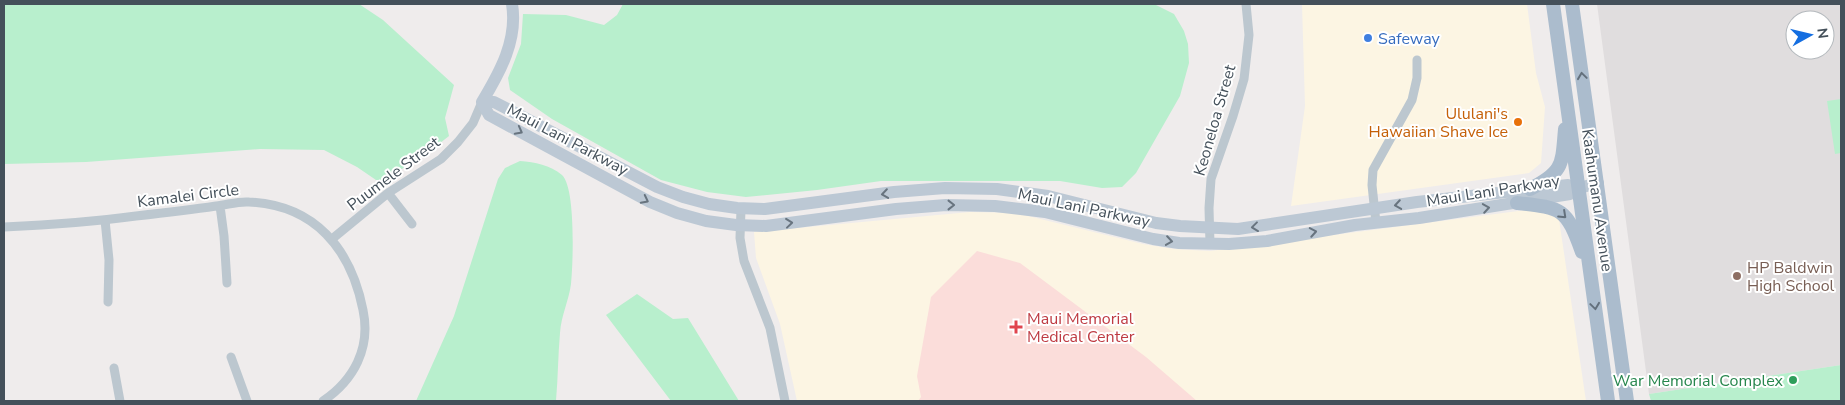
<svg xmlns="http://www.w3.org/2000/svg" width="1845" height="405" viewBox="0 0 1845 405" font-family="'Nunito Sans',sans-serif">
	<rect width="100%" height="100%" fill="#efecec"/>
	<!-- commercial -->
	<path fill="#fcf5e3" d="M1302 4H1527L1536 73 1545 107 1541 163 1529 173 1291 206 1305 106Z
		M1557 206 1586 401H797L780 324 756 258 754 232 970 212 1016 213 1143 244 1174 249 1210 251Z"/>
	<!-- education -->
	<path fill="#e0ddde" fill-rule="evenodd" d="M1597 4H1841V365L1649 394ZM1795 20H1825V50H1795Z"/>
	<!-- medical -->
	<path fill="#fbddda" d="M977 251 1020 263 1146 357 1197 401H918L921 397 917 376 931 297Z"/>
	<!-- green -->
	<path fill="#b8efcd" d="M4 4H359L383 20 454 85 445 118 449 136 426 154 384 180H376L357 167 324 150 260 149 86 162 4 164Z
		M623 4H1154L1174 14 1184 31 1188 44 1189 63 1180 96 1136 173 1122 187 1102 188 1060 181H881L817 190 746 197 707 192 661 180 552 119 510 90 508 78 521 44 523 14 566 15 604 25 617 15Z
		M1841 99V153L1835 154 1827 101Z
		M520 161C535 162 550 165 562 175 576 188 573 265 571 284 569 300 561 316 560 333 558 355 558 378 556 401H416L454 316 498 179 505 168Z
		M637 294 673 319 688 318 739 401H671L606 315Z
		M1841 365V401H1651L1649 394Z"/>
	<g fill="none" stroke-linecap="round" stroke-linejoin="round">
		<!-- street -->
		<path stroke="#bcc7cf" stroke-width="9" d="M388 193 412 224
			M220 206 224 236 227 283
			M741 209 740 238 744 261 770 328 785 401
			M105 220 109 260 108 302
			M1376 223 1372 185 1373 170 1412 100 1417 78V60
			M4 227C48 225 92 222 136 216 163 213 189 210 216 206 227 205 238 201 249 202 315 205 351 249 363 310 371 348 354 380 323 401
			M332 239 388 193 441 159 458 142 473 123 482 102
			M1210 244 1209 208 1211 179 1233 116 1244 79 1249 35 1246 4
			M231 357 247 401
			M114 368 120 401"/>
		<!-- secondary -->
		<path stroke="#bcc8d4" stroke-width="12" d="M482 102 489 115 650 202 677 213 706 221 736 225 766 226 896 209 946 205 995 206 1045 212 1153 239 1179 243 1229 244 1267 241 1355 225 1419 218 1570 194 1579 188 1598 183
			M482 102H494L657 187 683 197 709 204 737 208 765 209 894 192 945 188 997 189 1048 196 1156 223 1180 226 1238 229 1417 202 1568 185 1579 188
			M482 102C500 72 518 40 512 4"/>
		<!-- primary -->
		<path stroke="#abbccd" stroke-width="14" d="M1553 4 1608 401
			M1572 4 1627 401
			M1530 189C1564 172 1562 164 1565 129
			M1517 203C1563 208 1566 208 1582 252"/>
	</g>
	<!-- one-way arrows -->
	<defs><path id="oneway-chevron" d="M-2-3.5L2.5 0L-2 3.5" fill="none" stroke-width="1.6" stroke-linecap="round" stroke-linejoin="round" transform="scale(1.25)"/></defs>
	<g stroke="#63707c">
		<use href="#oneway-chevron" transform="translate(1582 76) rotate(-98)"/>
		<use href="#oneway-chevron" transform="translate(1563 215) rotate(43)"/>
		<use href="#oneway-chevron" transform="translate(1595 306) rotate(82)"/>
	</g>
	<g stroke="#68747f">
		<use href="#oneway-chevron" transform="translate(519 131) rotate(28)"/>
		<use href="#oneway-chevron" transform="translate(885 194) rotate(172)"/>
		<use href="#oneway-chevron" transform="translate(645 200) rotate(27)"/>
		<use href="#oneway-chevron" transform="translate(951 205)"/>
		<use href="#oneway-chevron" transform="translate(1398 205) rotate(171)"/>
		<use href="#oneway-chevron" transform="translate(1486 208) rotate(-9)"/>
		<use href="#oneway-chevron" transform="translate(789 223) rotate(-6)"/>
		<use href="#oneway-chevron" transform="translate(1255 227) rotate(173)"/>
		<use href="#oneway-chevron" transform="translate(1313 232) rotate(-10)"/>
		<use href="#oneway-chevron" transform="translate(1169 241) rotate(8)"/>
	</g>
	<!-- markers -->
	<circle fill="#3f7fe0" stroke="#fff" stroke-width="2" cx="1368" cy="38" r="5"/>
	<circle fill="#e8710a" stroke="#fff" stroke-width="2" cx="1518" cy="122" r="5"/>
	<circle fill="#8d6e63" stroke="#fff" stroke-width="2" cx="1737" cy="276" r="5"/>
	<path fill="#e0444e" stroke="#fff" stroke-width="2" d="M1013.5 319.5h5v5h5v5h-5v5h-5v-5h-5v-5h5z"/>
	<circle fill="#2e9e5b" stroke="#fff" stroke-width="2" cx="1793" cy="380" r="5"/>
	<g text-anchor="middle" stroke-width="4" stroke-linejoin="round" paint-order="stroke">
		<!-- shop labels -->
		<g font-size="16" fill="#366cbe" stroke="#fff" text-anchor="start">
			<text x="1378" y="44">Safeway</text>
		</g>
		<!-- food labels -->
		<g font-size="16" fill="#c56008" stroke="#fff" text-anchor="end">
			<text x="1508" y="119">Ululani's<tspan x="1508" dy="18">Hawaiian Shave Ice</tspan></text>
		</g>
		<!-- street labels -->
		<g font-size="16" fill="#44505a" stroke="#fff">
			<text transform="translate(1214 120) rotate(-74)" y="6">Keoneloa Street</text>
			<text transform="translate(568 139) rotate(28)" y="6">Maui Lani Parkway</text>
			<text transform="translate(393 173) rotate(-37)" y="6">Puumele Street</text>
			<text transform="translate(1493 190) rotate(-9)" y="6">Maui Lani Parkway</text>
			<text transform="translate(188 195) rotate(-7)" y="6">Kamalei Circle</text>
			<text transform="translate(1598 200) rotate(82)" y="6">Kaahumanu Avenue</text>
			<text transform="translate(1084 207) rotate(12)" y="6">Maui Lani Parkway</text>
		</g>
		<!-- education labels -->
		<g font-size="16" fill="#785e54" stroke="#fff" text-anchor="start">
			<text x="1747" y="273">HP Baldwin<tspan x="1747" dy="18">High School</tspan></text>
		</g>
		<!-- health labels -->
		<g font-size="16" fill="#be3a42" stroke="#fff" text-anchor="start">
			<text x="1027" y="324">Maui Memorial<tspan x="1027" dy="18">Medical Center</tspan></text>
		</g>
		<!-- leisure labels -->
		<g font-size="16" fill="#27864d" stroke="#fff" text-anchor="end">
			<text x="1783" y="386">War Memorial Complex</text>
		</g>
	</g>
	<!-- border -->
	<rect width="1845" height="405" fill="none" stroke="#44505a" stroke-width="10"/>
	<!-- north arrow -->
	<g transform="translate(1810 35) rotate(82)"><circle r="24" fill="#ffffff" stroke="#b4b9bd"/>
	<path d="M0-4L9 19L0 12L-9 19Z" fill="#146ee1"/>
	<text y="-8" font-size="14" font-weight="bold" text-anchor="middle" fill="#44505a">N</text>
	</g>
</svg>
